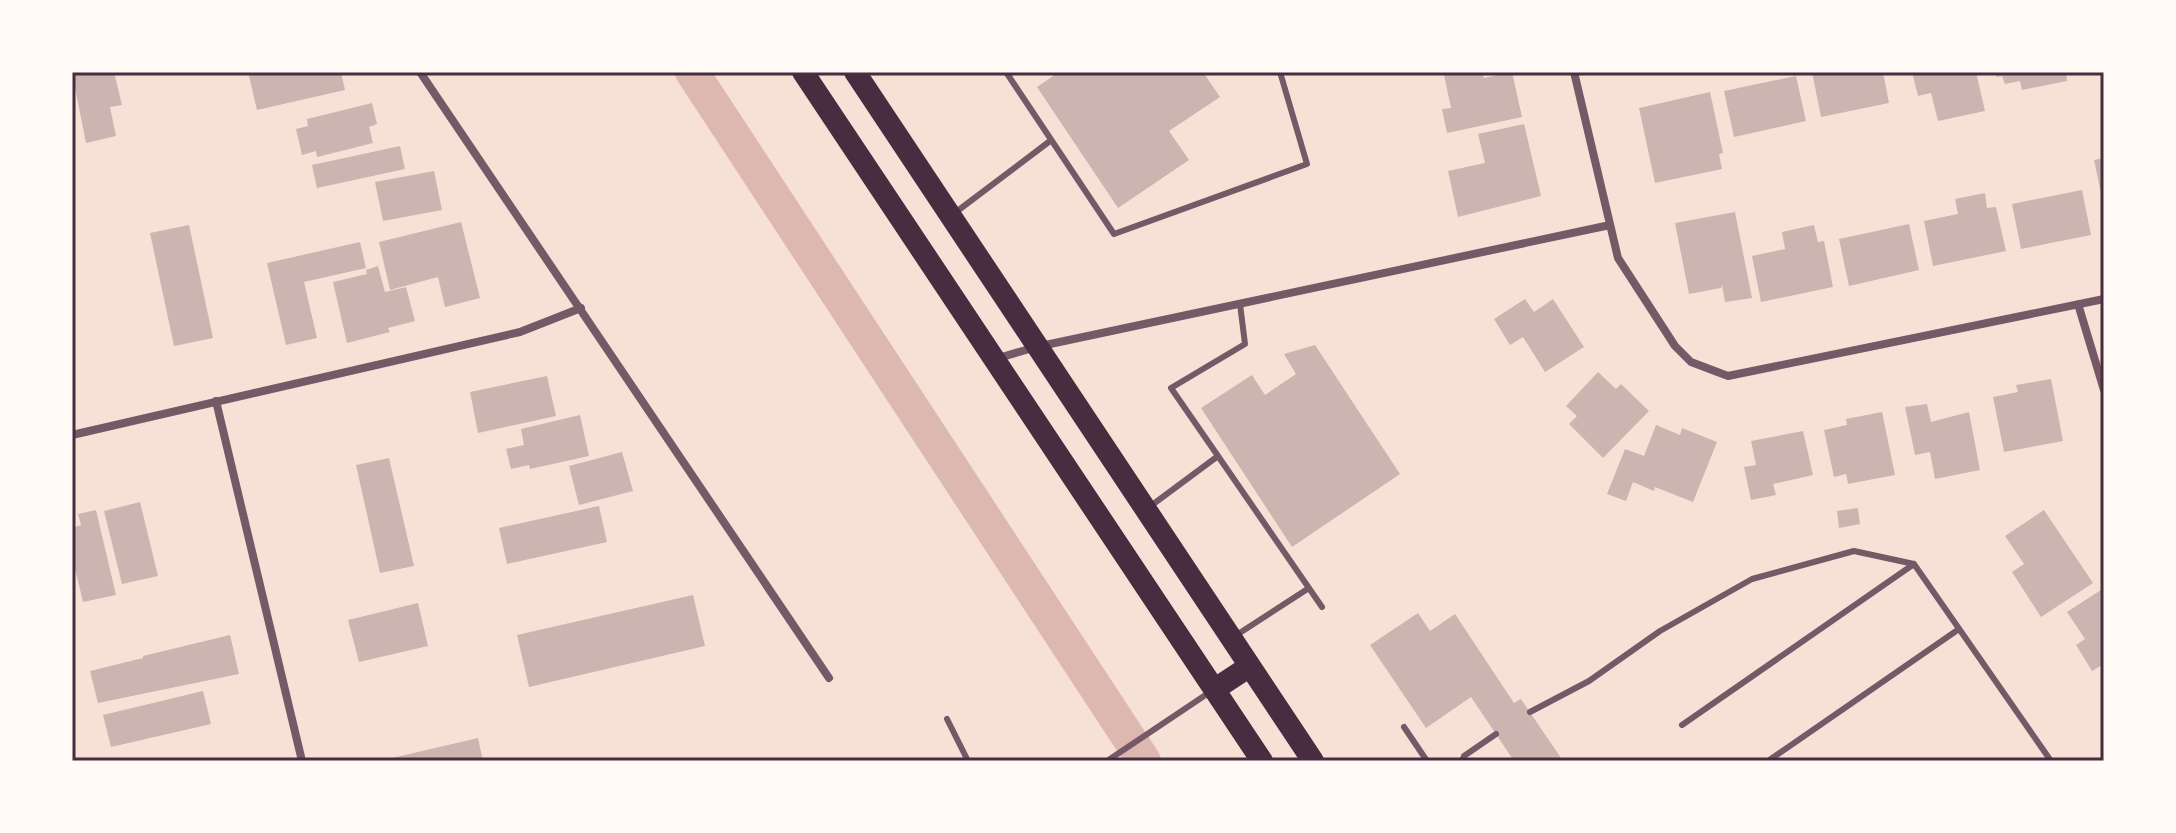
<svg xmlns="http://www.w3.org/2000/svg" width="2176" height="833" viewBox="0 0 2176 833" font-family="'Nunito Sans',sans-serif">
	<rect width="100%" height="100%" fill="#f7e1d7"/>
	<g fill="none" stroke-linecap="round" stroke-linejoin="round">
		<!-- canal -->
		<path stroke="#dcb8b0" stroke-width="34" d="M692 72 1144 761"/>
	</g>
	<!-- building -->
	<path fill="#ccb4b1" d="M72 72H114L122 105 110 107 116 136 86 143Z
		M248 72H341L345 90 257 110Z
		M1059 72H1203L1220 97 1169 131 1189 160 1118 208 1037 87Z
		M1461 72H1482L1484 78 1512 72 1522 117 1447 133 1442 109 1451 108 1444 75Z
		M1812 72H1883L1889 103 1821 117Z
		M1912 72H1976L1985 111 1938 121 1931 93 1918 96Z
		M1995 72H2066L2067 81 2022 90 2020 81 2005 84 2002 76 1997 77Z
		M1796 76 1806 121 1734 137 1724 91Z
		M1710 92 1723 153 1719 154 1722 169 1655 183 1639 108Z
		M372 103 377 124 369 127 373 143 317 157 316 151 302 155 296 129 308 126 307 119Z
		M1524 124 1541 196 1458 217 1448 171 1485 163 1478 134Z
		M400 146 405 169 317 188 312 165Z
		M2104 158V203H2103L2094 160Z
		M434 171 442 210 383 221 375 182Z
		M2082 190 2091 235 2021 249 2012 204Z
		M1985 193 1987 208 1996 207 2006 251 1933 266 1924 221 1958 214 1955 199Z
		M1735 212 1752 298 1725 302 1722 285 1721 288 1689 294 1675 223Z
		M461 222 480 298 445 307 438 277 390 290 379 242Z
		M1909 224 1919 270 1849 286 1839 239Z
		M189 225 213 338 174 346 150 233Z
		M1814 225 1818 242 1824 241 1833 287 1761 302 1752 256 1785 249 1782 232Z
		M360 242 366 268 304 282 317 338 286 345 267 263Z
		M378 266 385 292 406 287 415 321 388 328 390 332 347 343 333 282 367 274 366 270Z
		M1525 299 1534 312 1553 299 1584 347 1545 372 1523 337 1510 345 1494 319Z
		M1315 345 1400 474 1292 547 1201 408 1252 375 1265 395 1296 374 1284 354Z
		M1598 372 1616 389 1621 384 1649 411 1603 458 1569 424 1577 416 1566 406Z
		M547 376 556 416 478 433 470 392Z
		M2051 379 2063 441 2004 452 1993 397 2018 392 2016 385Z
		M1927 404 1931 422 1969 412 1980 470 1935 479 1930 452 1915 455 1905 407Z
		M1882 412 1895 475 1848 484 1846 474 1834 477 1824 430 1847 425 1846 419Z
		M580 415 589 456 530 469 529 465 511 469 506 449 524 445 521 429Z
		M1656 425 1680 435 1682 428 1717 442 1693 502 1655 487 1654 491 1633 482 1626 501 1607 494 1625 449 1644 456Z
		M1803 431 1813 475 1773 484 1776 495 1751 500 1744 467 1756 465 1751 441Z
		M622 452 633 491 579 505 569 466Z
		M389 458 414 566 380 573 356 465Z
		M140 502 158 576 122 584 104 511Z
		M599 506 607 542 507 564 499 528Z
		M1858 508 1860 524 1839 528 1837 511Z
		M96 510 116 595 83 602 72 556V528L81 525 78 514Z
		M2044 510 2093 583 2041 617 2012 572 2024 564 2005 536Z
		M2104 588V664L2092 671 2076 645 2085 639 2067 612Z
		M693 595 705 646 529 687 517 635Z
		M418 603 428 646 359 662 348 620Z
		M1418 613 1430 631 1455 614 1514 703 1521 699 1563 761H1514L1471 697 1426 728 1370 645Z
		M230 635 239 674 98 703 90 671 143 658V656Z
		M203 691 211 724 111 747 103 715Z
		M478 738 483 761H393L392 758Z"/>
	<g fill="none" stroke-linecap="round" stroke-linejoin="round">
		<!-- service -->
		<path stroke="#755966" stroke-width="6" d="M1006 72 1114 234 1307 164 1280 72
			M956 212 1050 141
			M1218 456 1171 388 1245 344 1240 304
			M1148 508 1218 456 1322 607
			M1235 636 1309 588
			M1530 712 1589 681 1660 631 1752 579 1854 551 1914 564 2051 761
			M947 719 968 761
			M1682 725 1914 564
			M1404 727 1427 761
			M1107 761 1210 692
			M1462 761 1464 756 1496 734
			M1768 761 1959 629"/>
		<!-- minor -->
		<path stroke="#755966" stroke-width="8" d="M420 72 829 678
			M1574 72 1618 258 1675 346 1691 362 1728 376 2104 299
			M2078 304 2104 390
			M995 359 1036 347 1610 225
			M216 401 302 761
			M72 435 520 332 581 308"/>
		<!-- trunk -->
		<path stroke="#4a2c40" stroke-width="22" d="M803 72 1262 761
			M855 72 1313 761
			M1215 689 1250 666"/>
	</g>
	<!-- border -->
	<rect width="2176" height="833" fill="none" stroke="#fffaf5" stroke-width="148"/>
	<rect x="74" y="74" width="2028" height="685" fill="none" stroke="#4a2c40" stroke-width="3"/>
</svg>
